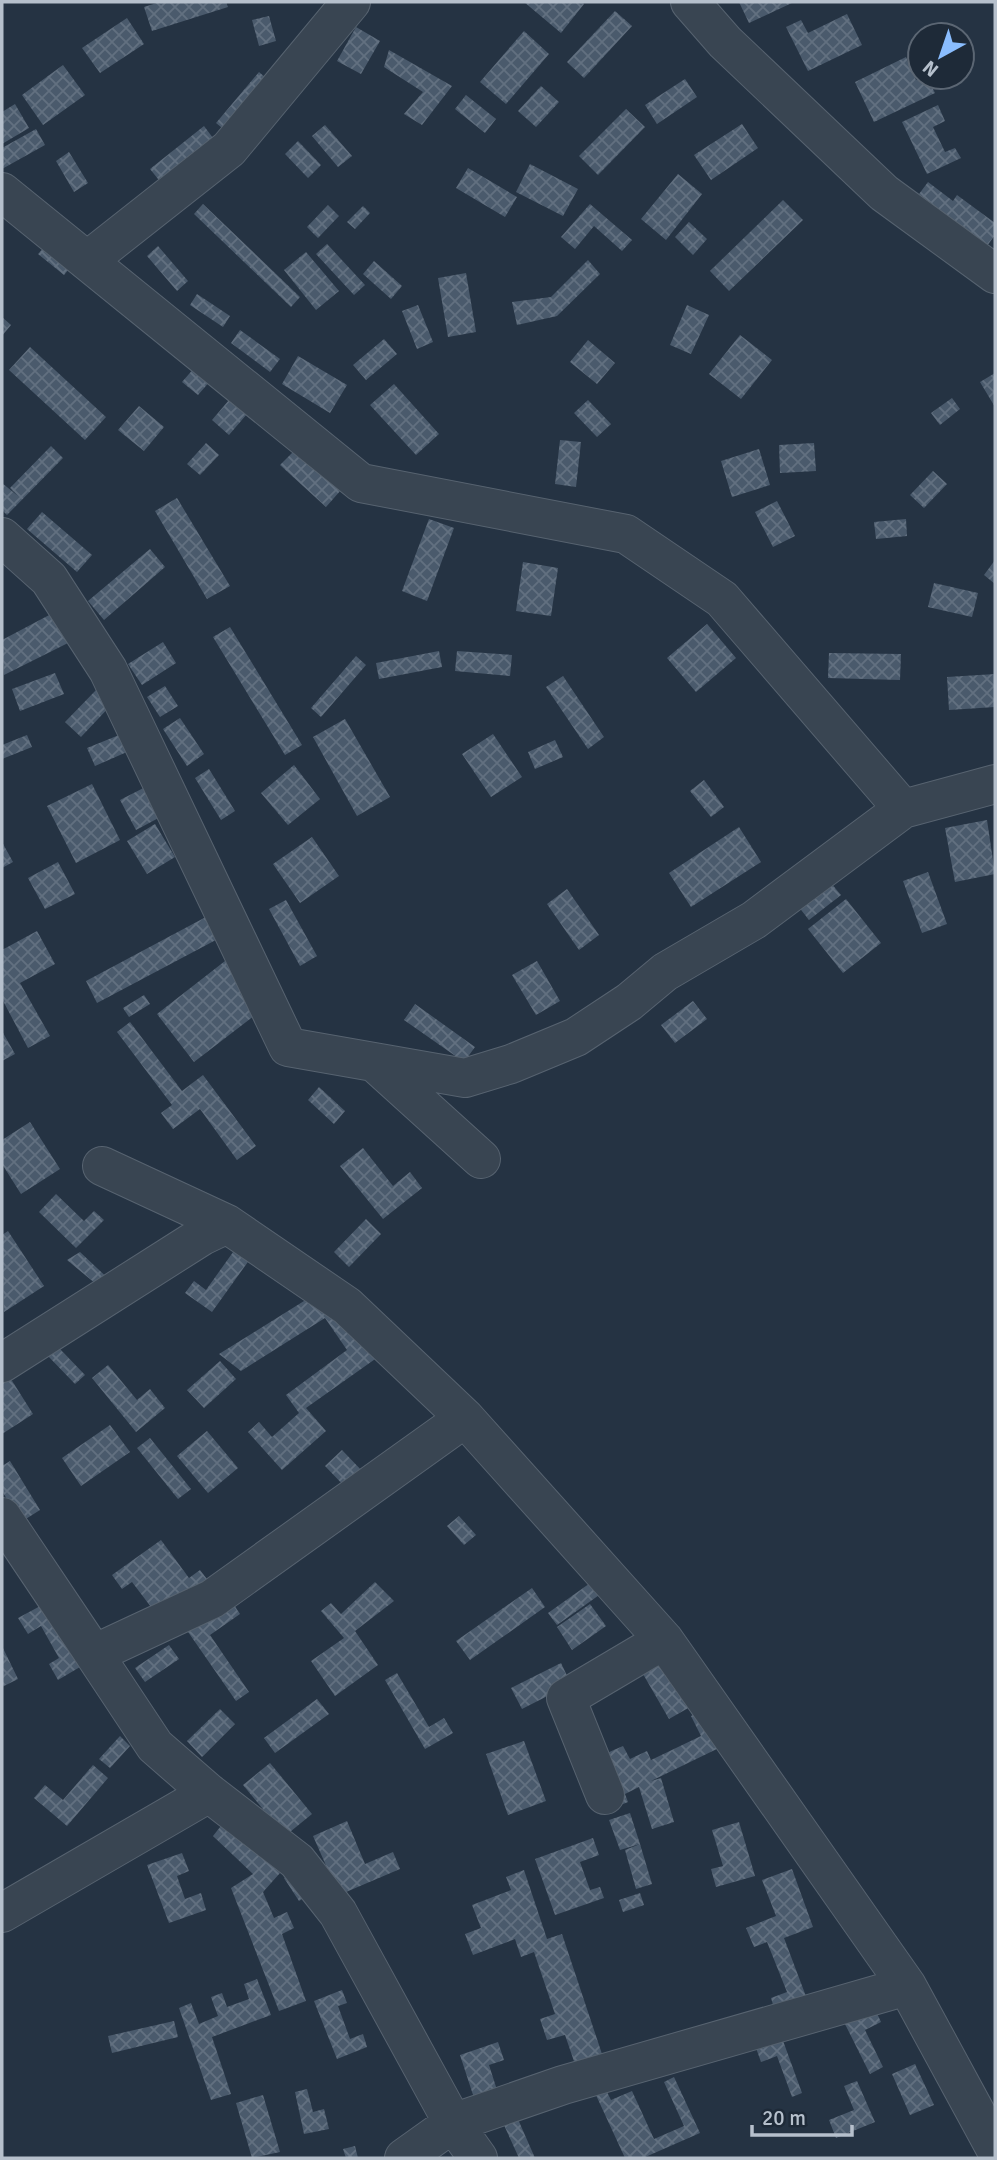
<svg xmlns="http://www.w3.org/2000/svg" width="997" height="2160" viewBox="0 0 997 2160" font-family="Signika,sans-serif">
	<defs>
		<pattern id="building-cross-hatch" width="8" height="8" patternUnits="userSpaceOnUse" patternTransform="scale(1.75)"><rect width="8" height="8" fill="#4a5a6c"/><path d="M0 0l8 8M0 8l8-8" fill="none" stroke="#627080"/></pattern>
	</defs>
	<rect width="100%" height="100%" fill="#253343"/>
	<!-- building -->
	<path fill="url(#building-cross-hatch)" d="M160 2H226L228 7 152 31 144 7Z
		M524 2H582L584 4 561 33Z
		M739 2H794L749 23Z
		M615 11 632 26 584 78 567 62Z
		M847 14 862 45 808 71 786 27 801 20 808 33Z
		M269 16 276 41 259 46 252 20Z
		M127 18 144 44 100 73 82 48Z
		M356 27 380 41 361 74 337 61Z
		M524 31 549 54 506 104 480 82Z
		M389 50 452 86 422 125 404 114 423 92 384 67Z
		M906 57 916 80 927 77 935 93 874 122 855 82Z
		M63 65 85 95 43 125 22 95Z
		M259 72 273 84 231 135 216 123Z
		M685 79 697 97 657 124 645 105Z
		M541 86 559 102 536 127 518 111Z
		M466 95 496 119 485 133 455 109Z
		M15 104 29 128 2 144V112Z
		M938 105 945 121 933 127 945 152 955 148 961 158 927 174 902 122Z
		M626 109 645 127 598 175 579 156Z
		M742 124 758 148 711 180 694 155Z
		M325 125 352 156 338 167 312 136Z
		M204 126 219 146 166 189 150 169Z
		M36 129 45 145 2 169V148Z
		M298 141 321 165 308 178 285 154Z
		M69 152 88 183 74 192 56 161Z
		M530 164 578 189 563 216 516 192Z
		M468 168 517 197 505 217 456 188Z
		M678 174 702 194 666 240 641 219Z
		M928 182 953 201 957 195 995 223V235L987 246 919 194Z
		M783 200 803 220 729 291 710 271Z
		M203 204 300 297 291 307 194 214Z
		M590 204 632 240 622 251 594 226 575 249 561 237Z
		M328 205 339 216 318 238 307 227Z
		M363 206 370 213 355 229 347 222Z
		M689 222 707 239 693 255 675 237Z
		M49 242 74 263 64 275 38 254Z
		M327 244 365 285 354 295 316 254Z
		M158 246 188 281 177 291 147 256Z
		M306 252 339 291 316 310 284 270Z
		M588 260 600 274 557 316 517 325 512 302 551 297Z
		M374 261 402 286 391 299 363 274Z
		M466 273 476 332 448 337 438 278Z
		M197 294 230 316 223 327 190 305Z
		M418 305 433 342 417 349 402 311Z
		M687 305 709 315 691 354 670 345Z
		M2 317 11 325 2 336Z
		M240 330 280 359 270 372 231 343Z
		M740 335 772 360 741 399 709 374Z
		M384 339 397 354 366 380 353 365Z
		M588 340 615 363 597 384 570 362Z
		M30 347 106 417 85 440 9 370Z
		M298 356 347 385 330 413 282 384Z
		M202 359 218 372 198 395 182 382Z
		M995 373V407L980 382Z
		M394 384 439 434 416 455 370 405Z
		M235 393 253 407 229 435 212 420Z
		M952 398 960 409 940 425 931 413Z
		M588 400 611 424 597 437 574 413Z
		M139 406 164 427 144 451 118 430Z
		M560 440 581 442 576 487 555 484Z
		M206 443 219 455 200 475 187 464Z
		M814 443 816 471 780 473 779 445Z
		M51 446 63 458 7 515 2 510V483L18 496 10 488Z
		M296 449 341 490 326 507 280 465Z
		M759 449 770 485 732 497 721 461Z
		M933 471 947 484 924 508 910 495Z
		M177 498 230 586 207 599 155 511Z
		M777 501 795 536 773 547 755 512Z
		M42 512 92 555 77 572 27 529Z
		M429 519 454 528 427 601 402 591Z
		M906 519 907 536 876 539 874 522Z
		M150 549 165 567 104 620 88 601Z
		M995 560V584L984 575Z
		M523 562 558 568 551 616 516 611Z
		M934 583 978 593 972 617 928 607Z
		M53 613 68 643 4 675 2 640Z
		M707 624 736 658 696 692 667 658Z
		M230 627 302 745 285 755 213 637Z
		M163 642 176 663 142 685 128 664Z
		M439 651 442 667 379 679 376 663Z
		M457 651 512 655 510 676 455 671Z
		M829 653 901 654 900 680 828 678Z
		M356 656 366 665 321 717 311 708Z
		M55 673 64 694 20 711 12 689Z
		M995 674V707L949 710 947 677Z
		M563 676 604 737 588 749 546 687Z
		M165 686 178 706 160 717 147 697Z
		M98 688 114 702 81 737 65 722Z
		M180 718 204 754 187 766 163 729Z
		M345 719 390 797 357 816 313 737Z
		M129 731 136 748 95 766 87 748Z
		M493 734 522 777 491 797 462 754Z
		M27 735 32 747 2 759V745Z
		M555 740 563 757 535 769 528 752Z
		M294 765 320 799 288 825 261 793Z
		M209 769 235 811 221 820 195 778Z
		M165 777 181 806 136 830 120 800Z
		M704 780 724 807 711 817 690 791Z
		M92 784 120 840 76 863 47 806Z
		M987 820 995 874 955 882 945 828Z
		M155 824 175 857 147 874 127 841Z
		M739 827 761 862 691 907 669 873Z
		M312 837 339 876 300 903 273 864Z
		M2 842 13 862 2 868Z
		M58 862 75 894 45 909 28 878Z
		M928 872 947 924 922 933 903 881Z
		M830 882 841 895 809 920 798 906Z
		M567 889 599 935 579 950 547 904Z
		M846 899 881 943 843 973 808 929Z
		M286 900 317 956 300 966 269 909Z
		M234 902 246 924 97 1003 86 981Z
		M37 931 55 964 20 983 50 1036 28 1048 2 999V950Z
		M225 961 263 1009 194 1062 157 1014Z
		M537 961 560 1001 536 1015 512 975Z
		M144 995 150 1004 129 1017 123 1008Z
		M693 1001 707 1019 675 1043 661 1025Z
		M415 1004 475 1047 464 1062 404 1020Z
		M130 1022 182 1091 203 1075 256 1146 237 1160 200 1109 173 1129 161 1113 172 1105 117 1032Z
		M2 1031 15 1054 2 1061Z
		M319 1087 345 1111 334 1124 308 1100Z
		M30 1122 60 1169 21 1194 2 1164V1140Z
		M363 1148 393 1186 410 1172 422 1188 383 1219 340 1166Z
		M56 1194 84 1221 94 1211 104 1220 76 1248 39 1212Z
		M366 1219 381 1234 349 1267 334 1252Z
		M8 1231 44 1286 4 1312 2 1235Z
		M236 1248 250 1259 212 1312 185 1293 194 1281 206 1290Z
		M80 1252 115 1285 96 1284 67 1260Z
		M320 1291 378 1357 306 1408 326 1431 282 1470 248 1432 259 1422 272 1437 299 1413 286 1395 347 1350 325 1318 241 1371 219 1354Z
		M58 1347 85 1375 75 1384 48 1356Z
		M220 1361 236 1379 204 1408 187 1390Z
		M108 1365 137 1400 150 1389 165 1408 136 1432 92 1378Z
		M9 1376 33 1414 2 1434V1381Z
		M110 1425 130 1452 81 1486 62 1458Z
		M207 1431 238 1468 208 1493 177 1456Z
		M150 1438 191 1489 178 1499 137 1448Z
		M342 1450 365 1474 348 1490 325 1466Z
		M10 1461 40 1510 21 1522 2 1491V1466Z
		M459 1516 476 1535 464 1545 447 1526Z
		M161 1540 189 1578 200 1570 210 1583 151 1607 132 1582 122 1589 112 1575Z
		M593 1581 602 1593 557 1625 548 1613Z
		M375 1582 394 1601 355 1631 378 1665 335 1696 311 1661 344 1638 321 1611 331 1603 341 1614Z
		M532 1588 545 1607 470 1660 456 1641Z
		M230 1599 240 1614 210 1635 249 1692 236 1701 186 1629Z
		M44 1604 80 1667 58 1680 49 1664 59 1658 41 1626 28 1634 18 1618Z
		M590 1604 606 1626 572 1650 557 1627Z
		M169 1645 179 1659 145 1682 135 1668Z
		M2 1646 18 1679 2 1687Z
		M672 1657 697 1703 669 1719 643 1674Z
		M561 1663 571 1684 522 1709 511 1688Z
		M397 1673 429 1727 444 1718 453 1733 425 1749 385 1680Z
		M317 1699 329 1714 275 1753 264 1738Z
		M220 1709 235 1724 202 1757 187 1741Z
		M705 1709 723 1746 651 1781 661 1778 674 1822 652 1829 639 1787 625 1794 628 1802 611 1809 607 1753 623 1746 630 1759 647 1751 651 1760 701 1736 691 1716Z
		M120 1736 130 1746 110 1768 99 1759Z
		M524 1741 546 1801 508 1815 486 1754Z
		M270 1763 312 1814 285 1836 243 1785Z
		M93 1765 108 1778 67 1826 34 1798 45 1785 63 1800Z
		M630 1813 640 1844 620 1850 609 1820Z
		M347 1821 365 1864 393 1852 400 1869 339 1895 313 1836Z
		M224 1822 280 1873 263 1892 274 1918 287 1912 294 1928 282 1934 306 2001 279 2011 231 1888 253 1874 213 1836Z
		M739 1822 755 1876 716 1887 711 1869 723 1866 712 1830Z
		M593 1838 599 1855 580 1862 590 1890 600 1887 604 1898 555 1915 535 1859Z
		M640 1844 652 1884 636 1889 625 1850Z
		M182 1853 189 1871 177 1876 185 1899 201 1893 206 1910 169 1923 147 1865Z
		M792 1869 813 1927 784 1938 807 1999 775 2011 771 1998 787 1992 767 1942 754 1947 746 1928 776 1916 762 1880Z
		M524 1870 547 1939 562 1934 604 2060 577 2070 565 2035 547 2040 540 2019 555 2014 534 1952 521 1957 515 1939 473 1955 465 1934 481 1928 472 1905 511 1890 506 1877Z
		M295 1871 310 1894 299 1901 284 1878Z
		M640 1893 644 1905 623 1912 619 1900Z
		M257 1979 271 2015 212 2037 231 2094 211 2100 179 2008 191 2003 199 2024 218 2016 211 1997 222 1993 227 2007 249 1999 244 1984Z
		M342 1990 347 2003 338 2006 350 2039 363 2034 367 2047 337 2059 314 2001Z
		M874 2007 881 2022 865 2030 883 2067 870 2074 844 2022Z
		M174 2021 178 2037 112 2053 108 2036Z
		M782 2038 802 2093 792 2097 777 2056 761 2062 756 2048Z
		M498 2042 504 2060 489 2065 497 2090 474 2098 460 2055Z
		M915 2064 934 2105 910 2115 892 2074Z
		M674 2077 700 2133 643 2158H625L595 2093 605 2088 611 2100 632 2091 654 2139 684 2126 664 2082Z
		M857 2081 875 2122 836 2138 829 2120 854 2110 844 2086Z
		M307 2089 313 2112 324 2109 329 2129 304 2134 295 2092Z
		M263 2095 280 2152 252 2158 236 2103Z
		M517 2117 535 2158H519L503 2123Z
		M355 2146 358 2158H346L343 2149Z"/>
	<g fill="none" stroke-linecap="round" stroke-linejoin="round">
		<!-- minor casing -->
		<g stroke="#576370" stroke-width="40">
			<path id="minor" d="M690 2 725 42 884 193 995 274
				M2 192 361 483 626 534 722 599 903 809
				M87 261 229 149 351 2
				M2 537 49 579 108 670 288 1047 465 1078 511 1064 576 1037 629 1002 665 972 754 920 903 809 995 784
				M375 1063 481 1159
				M102 1166 227 1224 347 1306 465 1418 664 1640 907 1986 995 2148
				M2 1363 202 1236 227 1224
				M2 1517 94 1654 212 1599 465 1418
				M94 1654 155 1746 209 1793 297 1861 338 1913 453 2123 563 2085 907 1986
				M605 1795 566 1698 664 1640
				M2 1913 209 1793
				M404 2158 453 2123 478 2158"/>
		</g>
		<!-- minor -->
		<use href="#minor" stroke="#394552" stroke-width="38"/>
	</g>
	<!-- border -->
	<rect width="997" height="2160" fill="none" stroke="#b6c0cc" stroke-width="7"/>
	<!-- north arrow -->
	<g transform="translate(941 56) rotate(220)"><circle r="33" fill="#1e2a38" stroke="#5b6673" stroke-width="2"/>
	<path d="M0-5L12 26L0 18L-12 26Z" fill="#8abdfe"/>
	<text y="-10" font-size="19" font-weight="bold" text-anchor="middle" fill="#b6c0cc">N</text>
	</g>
	<!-- scale -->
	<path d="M752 2125v10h100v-10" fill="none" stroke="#b6c0cc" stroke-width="3.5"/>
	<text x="762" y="2125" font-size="21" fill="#b6c0cc" stroke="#1e2a38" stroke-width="5" paint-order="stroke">20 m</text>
</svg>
